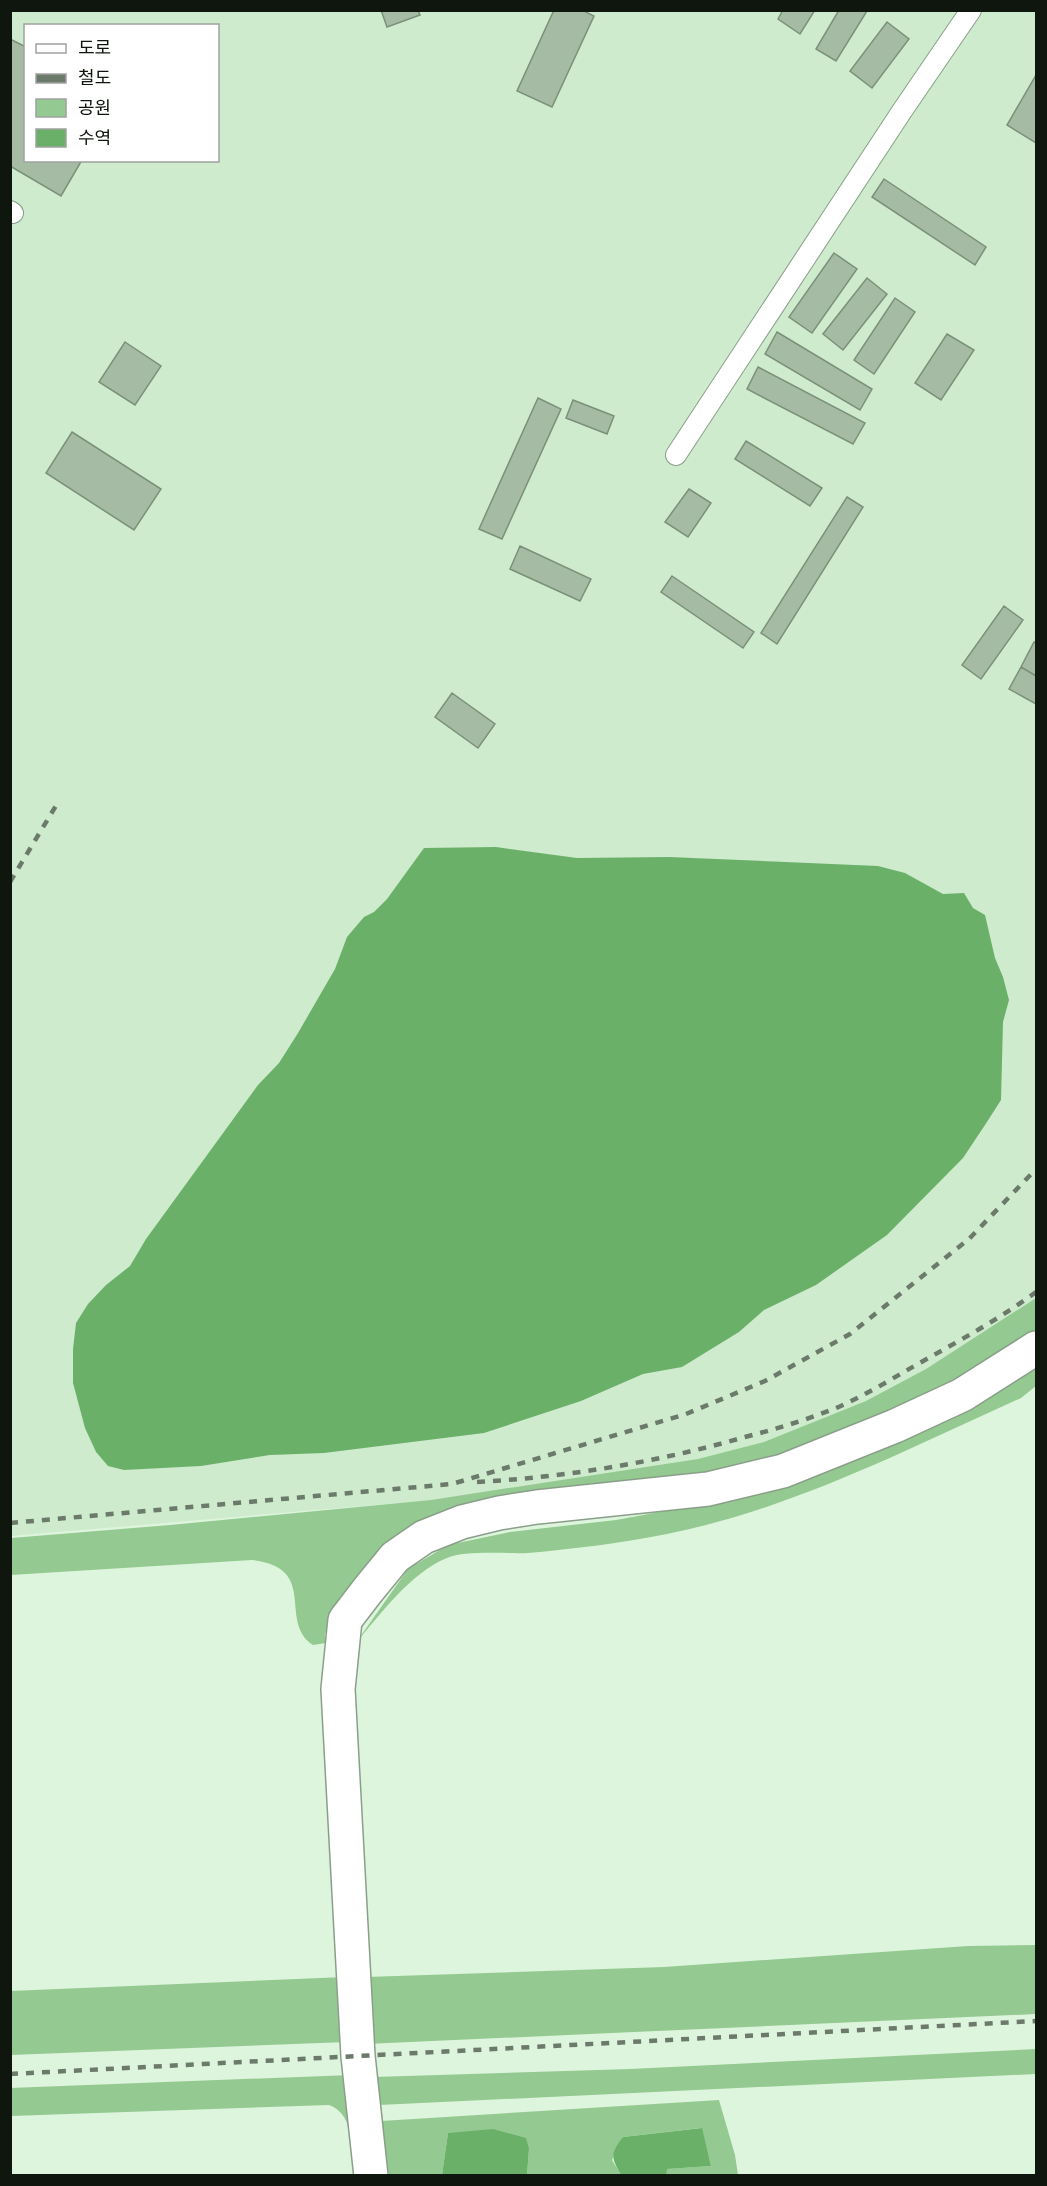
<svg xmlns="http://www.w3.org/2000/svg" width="1047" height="2186" viewBox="0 0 1047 2186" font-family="'Exo 2','Noto Sans KR',sans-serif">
	<rect width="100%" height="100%" fill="#def5dd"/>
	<!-- built -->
	<path fill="#cfebcd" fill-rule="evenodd" d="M11 11H1036V1304L875 1403 758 1450 505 1494 11 1536ZM26 26H218V160H26Z"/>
	<!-- green -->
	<path fill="#94ca91" d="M1036 1298V1333L980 1370 777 1461 472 1513 353 1585 325 1634 326 1643 313 1645C277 1621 320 1568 252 1560L11 1575V1538L170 1525 431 1500 698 1459 764 1442 866 1401 926 1369Z
		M1036 1356V1386L1021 1398C906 1450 792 1509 667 1534 621 1543 574 1549 528 1553 506 1554 466 1550 447 1558 410 1573 380 1615 355 1644L408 1569 448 1545 510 1532 616 1520 702 1504Z
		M1036 1945V2014L366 2044V1977L664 1967 968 1946Z
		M345 1977 347 2042 11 2055 10 1991Z
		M1036 2049V2074L379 2105 374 2077 630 2069Z
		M351 2075 356 2175C347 2151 358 2116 329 2105L11 2116 10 2088Z
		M719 2100 735 2155 738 2175H666V2169L711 2166 701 2128 623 2137 612 2160 621 2175H527L529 2149 448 2133 442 2175H389L381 2121Z"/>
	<!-- water -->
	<path fill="#6bb069" d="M496 847 577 858 669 857 878 866 905 873 943 894 964 893 973 908 985 915 995 958 1003 977 1009 1000 1003 1022 1001 1100 985 1125 963 1158 887 1235 816 1285 764 1310 739 1332 682 1367 643 1374 581 1401 484 1433 324 1453 270 1455 201 1466 124 1470 108 1466 96 1452 85 1428 73 1383V1349L76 1323 88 1304 106 1285 130 1266 146 1239 258 1085 279 1063 298 1033 335 969 347 937 364 917 374 912 387 899 424 848Z
		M702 2128 711 2166 667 2169 666 2175H621C611 2157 610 2154 623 2137Z
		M493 2129 526 2138 529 2149 527 2175H442L448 2133Z"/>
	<!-- building -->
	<path fill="#a6bba4" stroke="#7b907a" stroke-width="1.5" d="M381 10H418L420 15 387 27Z
		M554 10H582L594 16 552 107 517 91Z
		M783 10H815L800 34 778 19Z
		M839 10 867 11 836 61 816 49Z
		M887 22 909 39 872 88 850 71Z
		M10 39 26 47V160H82L61 196 10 166Z
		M1036 75V143L1007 125Z
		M884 179 986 247 975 265 872 197Z
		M834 253 857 269 812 333 789 317Z
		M867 278 887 294 843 350 823 334Z
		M895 298 915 312 874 374 854 360Z
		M777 332 872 389 860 410 765 354Z
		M947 334 974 350 941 400 915 383Z
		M125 342 161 366 135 405 99 382Z
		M758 367 865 423 853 444 747 389Z
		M538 398 561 409 502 539 479 529Z
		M573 400 614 416 607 434 566 418Z
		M72 432 161 489 134 530 46 473Z
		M746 441 822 488 810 506 735 459Z
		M689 489 711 503 688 537 665 522Z
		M847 497 863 507 777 644 761 633Z
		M520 546 591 579 580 601 510 569Z
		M672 576 754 632 743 648 661 592Z
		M1004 606 1023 620 981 679 962 665Z
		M1034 642 1036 643V676L1021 667Z
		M1021 667 1036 676V704L1009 689Z
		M452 693 495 724 478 748 435 717Z"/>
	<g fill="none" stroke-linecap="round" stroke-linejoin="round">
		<!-- lane casing -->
		<g stroke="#8a9f89" stroke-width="22">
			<path id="lane" d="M10 211 13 213
				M676 455 902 111 971 10"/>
		</g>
		<!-- street casing -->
		<g stroke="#8a9f89" stroke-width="36">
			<path id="street" d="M371 2176 358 2056 338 1689 345 1620 368 1590 395 1557 424 1537 462 1522 499 1513 537 1507 708 1489 783 1471 895 1426 962 1395 1036 1348"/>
		</g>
		<!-- lane -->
		<use href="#lane" stroke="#fff" stroke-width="20"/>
		<!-- street -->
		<use href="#street" stroke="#fff" stroke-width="33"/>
		<!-- rail -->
		<path stroke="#6c7a6b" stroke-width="4.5" stroke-dasharray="8 8" stroke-linecap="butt" d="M10 882 57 804
			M477 1482C568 1477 658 1462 745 1437 776 1429 806 1420 836 1408 864 1396 890 1380 916 1365 957 1342 998 1320 1036 1292
			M10 1523 452 1484 686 1414 765 1381 850 1334 969 1239 1036 1169
			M10 2074 1036 2021"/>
	</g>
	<!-- border -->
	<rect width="1047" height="2186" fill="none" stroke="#0f160e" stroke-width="24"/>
	<!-- legend -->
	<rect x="24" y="24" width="195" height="138" fill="#ffffff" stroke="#9fa29f" stroke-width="1.5"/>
	<rect x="36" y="44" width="30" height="9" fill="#ffffff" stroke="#9fa29f" stroke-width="1.5"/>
	<text x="78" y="54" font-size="18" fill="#0f160e">도로</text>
	<rect x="36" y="74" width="30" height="9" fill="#6c7a6b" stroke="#9fa29f" stroke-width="1.5"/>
	<text x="78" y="84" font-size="18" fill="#0f160e">철도</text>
	<rect x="36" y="99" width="30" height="18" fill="#94ca91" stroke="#9fa29f" stroke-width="1.5"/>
	<text x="78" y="114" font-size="18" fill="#0f160e">공원</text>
	<rect x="36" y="129" width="30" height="18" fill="#6bb069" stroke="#9fa29f" stroke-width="1.5"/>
	<text x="78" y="144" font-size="18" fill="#0f160e">수역</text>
</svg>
